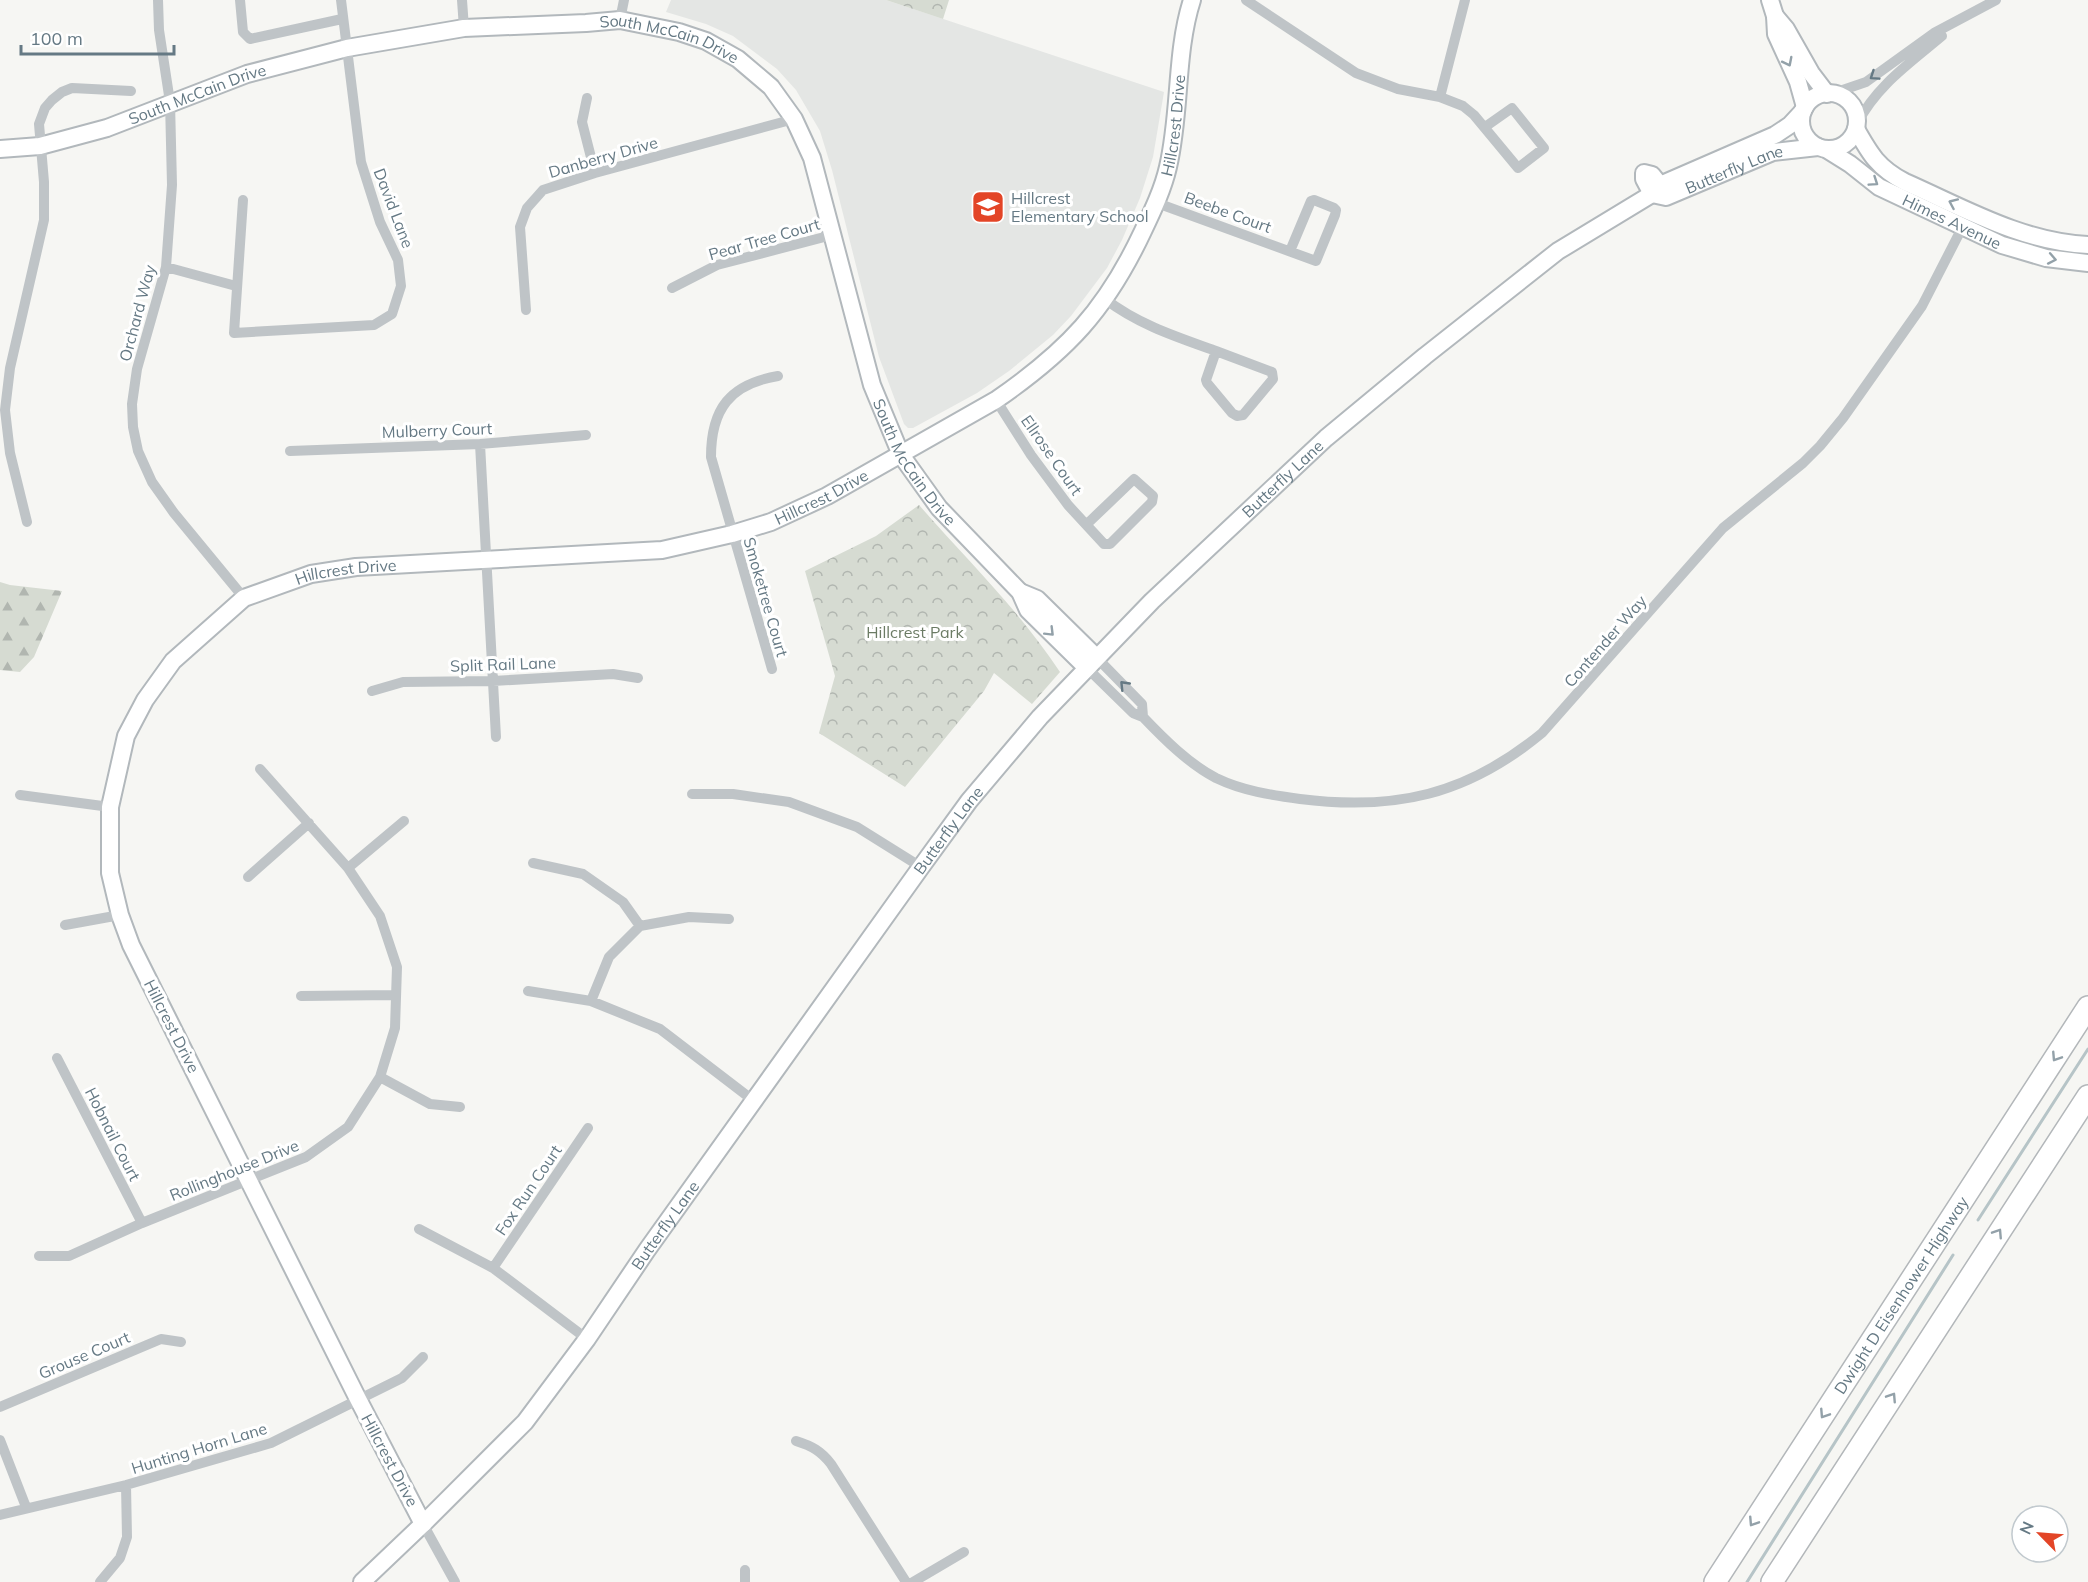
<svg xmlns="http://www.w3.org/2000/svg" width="2088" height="1582" viewBox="0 0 2088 1582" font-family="Mulish,sans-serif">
	<defs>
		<pattern id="forest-firs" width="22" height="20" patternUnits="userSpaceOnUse" patternTransform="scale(1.5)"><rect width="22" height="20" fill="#d6dbd2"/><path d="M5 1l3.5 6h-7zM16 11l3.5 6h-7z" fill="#b1b6b0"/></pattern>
		<pattern id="park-crowns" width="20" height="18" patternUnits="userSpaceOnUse" patternTransform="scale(1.5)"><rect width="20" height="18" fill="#d6dbd2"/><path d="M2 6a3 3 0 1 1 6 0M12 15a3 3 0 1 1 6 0" fill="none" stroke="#b1b6b0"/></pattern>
	</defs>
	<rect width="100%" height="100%" fill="#f6f6f3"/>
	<!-- built -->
	<path fill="#e4e6e4" d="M671 0H886L1164 92 1153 157 1140 198 1122 240 1107 268 1071 316 1053 335 1009 371 977 393 913 428H908L904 424 879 357 832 170 820 131 796 90 777 69 733 36 706 24 666 12Z"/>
	<!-- forest -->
	<path fill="url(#forest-firs)" d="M0 582 10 585 62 591 34 657 20 672 0 670Z"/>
	<!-- park -->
	<path fill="url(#park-crowns)" d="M886 0H949L943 19Z
		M919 505C967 560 1020 611 1060 672L1032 704 994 673 984 691 905 787 819 733 835 676 805 571 876 536Z"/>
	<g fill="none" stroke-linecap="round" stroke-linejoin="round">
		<!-- stream -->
		<path stroke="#b6c4c7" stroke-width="3" d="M1978 1220 2088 1049
			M1747 1582 1953 1255"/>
		<!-- secondary casing -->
		<g stroke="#b2b8bc" stroke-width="20">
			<g id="secondary">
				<path d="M1770 0 1775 16 1776 34 1798 82 1805 107"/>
				<path d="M1775 16 1786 29 1811 73 1827 94"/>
				<circle cx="1829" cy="121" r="28"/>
				<path d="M1856 129C1870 154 1878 168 1905 182 1964 208 2022 242 2088 245"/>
				<path id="s1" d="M0 149 40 146 107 128 247 74 347 48 464 28 586 23 620 20 679 32 706 41 738 59 771 87 794 119 812 158 872 385 901 455 939 508 1020 592 1028 610 1087 668"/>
				<path id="s2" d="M1826 149 1850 164 1879 187 2002 245 2046 258 2088 263"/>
				<path id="s3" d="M1652 194 1666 197 1773 152 1818 147"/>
				<path d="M1652 194 1644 179V173L1652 175 1660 185"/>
				<path d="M1020 592 1037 599 1096 657"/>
				<path id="s4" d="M423 1524 358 1399 131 945 120 915 110 873V807L126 736 145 700 173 661 244 598 311 574 356 567 662 550 732 534 771 522 827 496 996 400C1067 351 1106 310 1143 231 1153 210 1163 189 1168 167 1181 112 1175 53 1192 0"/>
				<path id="s5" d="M362 1582 423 1524 525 1422 587 1339 647 1250 921 867 969 801 1040 717 1152 601 1326 438 1425 356 1558 251 1652 194 1660 185 1775 135 1790 125 1803 111"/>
			</g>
		</g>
		<!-- highway casing -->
		<g stroke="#b3b7ba" stroke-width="24">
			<g id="highway">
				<path id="s6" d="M1715 1582 2088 1007"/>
				<path d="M1772 1582 2088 1096"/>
			</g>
		</g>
		<!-- street -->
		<path stroke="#bfc4c7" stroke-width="10" d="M158 0 159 30 170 102 172 185 166 267 137 369 132 404 133 427 138 451 152 482 174 513 244 598
			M240 0 243 32 250 39 342 19
			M462 0 464 28
			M1246 0 1356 73 1398 89 1440 97 1463 106 1474 115 1518 168 1544 148 1512 108 1485 127
			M620 20 624 0
			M1831 94 1866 82 1934 33 1996 0
			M1440 97 1465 0
			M587 98 582 122 595 173
			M1857 124C1876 86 1910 63 1942 36
			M243 200 234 333 374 325 392 314 401 286 398 260 380 222 361 162 341 0
			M1157 203 1316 261 1335 215 1336 210 1334 208 1314 200 1311 201 1290 251
			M166 267 236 286
			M672 288 717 265 832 235
			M1105 299C1139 325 1177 337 1216 351
			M526 310 520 227 527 208 543 190 595 173 794 119
			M1216 351 1272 372 1273 379 1243 415 1237 416 1232 413 1207 383 1206 380Z
			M996 400 1031 455 1068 505 1104 544H1110L1152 502 1153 496 1134 479 1087 524
			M480 444 496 737
			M290 451 480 444 586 435
			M27 522 10 453 5 410 10 368 44 220V182L39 124 45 108 52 100 62 92 72 88 131 91
			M1096 657 1142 704 1143 717
			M1087 668 1133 713 1143 717C1164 739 1189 764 1216 778 1243 791 1271 795 1300 799 1395 811 1467 795 1542 733L1723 528 1803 463 1820 446 1843 418 1922 306 1963 226
			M772 669 711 457C711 409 730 384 778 376
			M372 691 403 682 493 681 613 674 638 678
			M692 794H733L789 802 857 827 921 867
			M20 795 110 807
			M533 863 583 874 623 902 640 926
			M348 868 404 821
			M248 877 309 823
			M65 925 120 915
			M528 991 591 1001 660 1029 754 1101
			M301 996 396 995
			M591 1001 609 957 640 926 689 917 729 919
			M57 1058 142 1223
			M380 1077 430 1104 460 1107
			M419 1229 493 1268 587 1339
			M39 1256H69L142 1223 306 1157 348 1127 380 1077 395 1028 397 967 380 916 348 868 260 769
			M493 1268 588 1128
			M0 1407 161 1339 181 1342
			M0 1440 26 1507
			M796 1441C812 1446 821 1451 831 1464L906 1582
			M0 1515 126 1485 271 1443 402 1378 423 1357
			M423 1524 455 1582
			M100 1582 120 1558 127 1537 126 1485
			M745 1582V1570
			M913 1582 964 1552"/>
		<!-- secondary -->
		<use href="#secondary" stroke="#fff" stroke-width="16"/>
		<!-- highway -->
		<use href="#highway" stroke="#fff" stroke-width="21"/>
	</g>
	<!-- one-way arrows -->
	<defs><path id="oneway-chevron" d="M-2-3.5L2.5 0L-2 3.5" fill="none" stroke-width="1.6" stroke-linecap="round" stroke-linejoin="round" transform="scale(1.5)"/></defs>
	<g stroke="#93a1a9">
		<use href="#oneway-chevron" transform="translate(1788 62) rotate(63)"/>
		<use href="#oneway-chevron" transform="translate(1874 182) rotate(34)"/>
		<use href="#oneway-chevron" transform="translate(1953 203) rotate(-156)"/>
		<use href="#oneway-chevron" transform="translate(2052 259) rotate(11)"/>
		<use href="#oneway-chevron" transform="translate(1050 632) rotate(45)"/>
		<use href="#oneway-chevron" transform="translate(2056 1057) rotate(123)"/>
		<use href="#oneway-chevron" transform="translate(1998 1233) rotate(-57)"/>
		<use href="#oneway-chevron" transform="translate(1892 1397) rotate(-57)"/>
		<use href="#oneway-chevron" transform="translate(1824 1414) rotate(123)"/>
		<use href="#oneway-chevron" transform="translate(1753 1522) rotate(123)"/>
	</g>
	<g stroke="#657984">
		<use href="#oneway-chevron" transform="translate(1874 76) rotate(146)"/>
		<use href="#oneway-chevron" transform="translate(1124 685) rotate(-134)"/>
	</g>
	<!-- icons -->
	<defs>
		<g id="school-square" transform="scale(1.725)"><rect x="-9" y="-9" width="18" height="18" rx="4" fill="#e34527" stroke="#fff"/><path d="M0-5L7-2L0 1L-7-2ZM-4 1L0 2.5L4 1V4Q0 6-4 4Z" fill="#fff"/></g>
	</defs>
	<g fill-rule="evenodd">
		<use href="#school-square" x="988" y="207"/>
	</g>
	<g text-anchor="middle" stroke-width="6" stroke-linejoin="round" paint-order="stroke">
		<!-- street labels -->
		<g font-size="16" fill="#657984" stroke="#fff">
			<text dy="6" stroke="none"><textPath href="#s1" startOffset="690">South McCain Drive</textPath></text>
			<text dy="6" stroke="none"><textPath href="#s1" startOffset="206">South McCain Drive</textPath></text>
			<text dy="6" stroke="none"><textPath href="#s4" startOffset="2176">Hillcrest Drive</textPath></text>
			<text transform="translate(603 157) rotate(-16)" y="6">Danberry Drive</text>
			<text dy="6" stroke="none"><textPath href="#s3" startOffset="88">Butterfly Lane</textPath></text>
			<text transform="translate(394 208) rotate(69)" y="6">David Lane</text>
			<text transform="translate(1228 212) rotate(20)" y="6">Beebe Court</text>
			<text dy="6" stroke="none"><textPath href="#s2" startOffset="146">Himes Avenue</textPath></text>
			<text transform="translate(764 239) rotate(-16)" y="6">Pear Tree Court</text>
			<text transform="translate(137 313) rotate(-75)" y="6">Orchard Way</text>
			<text transform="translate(437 430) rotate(-2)" y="6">Mulberry Court</text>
			<text transform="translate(1052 455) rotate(55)" y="6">Ellrose Court</text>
			<text dy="6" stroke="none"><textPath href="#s1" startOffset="1212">South McCain Drive</textPath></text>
			<text dy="6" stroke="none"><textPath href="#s5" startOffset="1442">Butterfly Lane</textPath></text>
			<text dy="6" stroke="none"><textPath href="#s4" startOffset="1638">Hillcrest Drive</textPath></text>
			<text dy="6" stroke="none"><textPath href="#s4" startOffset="1152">Hillcrest Drive</textPath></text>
			<text transform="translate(766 597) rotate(74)" y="6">Smoketree Court</text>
			<text transform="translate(1605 641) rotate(-49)" y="6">Contender Way</text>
			<text transform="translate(503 664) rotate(-2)" y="6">Split Rail Lane</text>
			<text dy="6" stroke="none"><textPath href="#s5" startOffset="956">Butterfly Lane</textPath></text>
			<text transform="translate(172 1026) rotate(63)" y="6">Hillcrest Drive</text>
			<text transform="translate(113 1134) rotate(63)" y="6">Hobnail Court</text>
			<text transform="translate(234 1170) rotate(-22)" y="6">Rollinghouse Drive</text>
			<text transform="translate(528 1190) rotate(-56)" y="6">Fox Run Court</text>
			<text dy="6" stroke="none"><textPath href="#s5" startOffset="470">Butterfly Lane</textPath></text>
			<text dy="6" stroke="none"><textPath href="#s6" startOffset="342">Dwight D Eisenhower Highway</textPath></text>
			<text transform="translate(84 1355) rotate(-23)" y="6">Grouse Court</text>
			<text transform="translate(199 1448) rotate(-17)" y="6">Hunting Horn Lane</text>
			<text transform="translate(390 1460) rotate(62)" y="6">Hillcrest Drive</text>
		</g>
		<!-- poi labels -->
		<g font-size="16" fill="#657984" stroke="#fff" text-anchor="start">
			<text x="1011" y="204">Hillcrest<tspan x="1011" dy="18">Elementary School</tspan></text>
		</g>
		<!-- park labels -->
		<g font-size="16" fill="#6b7b64" stroke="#fff">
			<text x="915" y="638">Hillcrest Park</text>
		</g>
	</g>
	<!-- north arrow -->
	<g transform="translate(2040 1534) rotate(295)"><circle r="28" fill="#ffffff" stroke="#c1c9ce" stroke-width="1.5"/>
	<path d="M0-4.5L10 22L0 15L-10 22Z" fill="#e34527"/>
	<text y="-9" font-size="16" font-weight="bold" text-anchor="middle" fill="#657984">N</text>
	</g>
	<!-- scale -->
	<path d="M21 45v9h153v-9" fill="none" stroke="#657984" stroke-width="3"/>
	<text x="30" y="45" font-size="18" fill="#657984" stroke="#ffffff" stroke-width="4.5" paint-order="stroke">100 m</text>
</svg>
